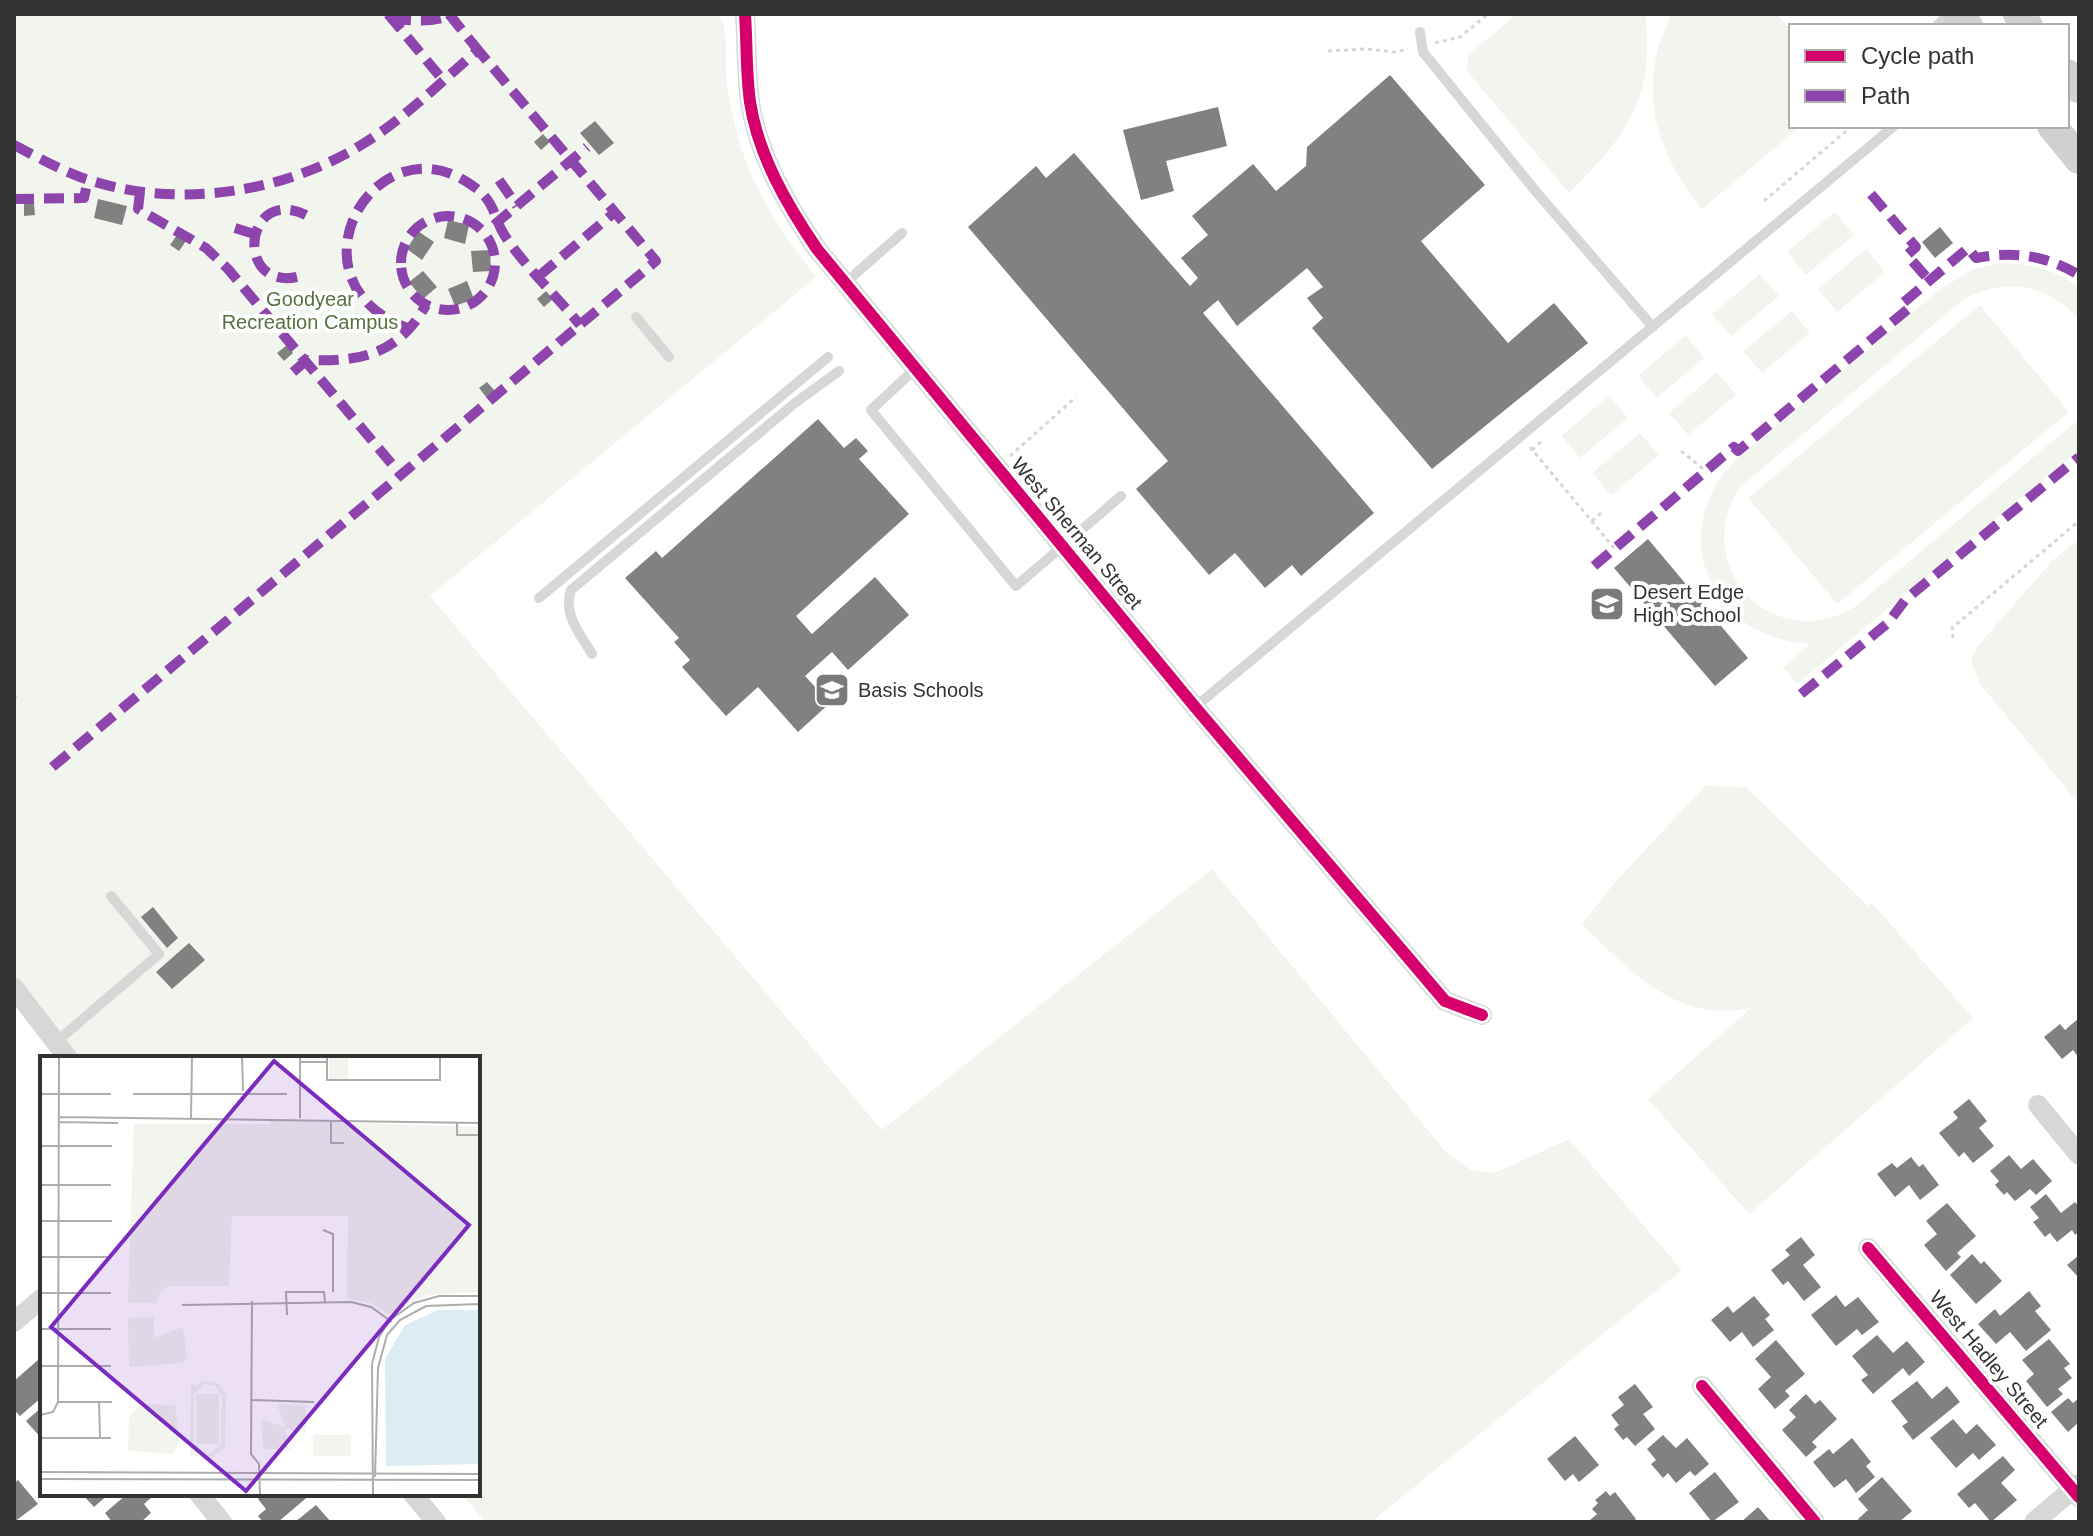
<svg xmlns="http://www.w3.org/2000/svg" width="2093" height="1536" viewBox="0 0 2093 1536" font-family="Arial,sans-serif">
	<rect width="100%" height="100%" fill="#fff"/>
	<!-- green -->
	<path fill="#f1f5ed" d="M14 14H718C730 31 724 54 726 75 727 87 729 100 732 112 745 178 775 224 816 277L430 596 882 1130 1212 869 1445 1151 1471 1170 1495 1173 1569 1139 1682 1270 1371 1522H485L462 1494H478V1058H71L14 989Z
		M1517 14H1645C1656 97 1626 137 1569 193L1467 71 1468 55Z
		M1672 14H1777L1791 30V126H1801L1702 209C1654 150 1635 85 1672 14Z
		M1835 212 1854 235 1806 275 1787 252Z
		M1866 249 1885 272 1837 312 1818 289Z
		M2002 263C2032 264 2054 270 2079 287V320C2049 284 2005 277 1964 299L1739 488C1689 569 1775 657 1856 606L2079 419V450L1797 684 1783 667 1810 644C1706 639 1663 524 1741 455L1941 289 1973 269Z
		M1760 274 1779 296 1731 336 1712 314Z
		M1980 305 2069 412 1837 604 1748 498Z
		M1792 311 1810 333 1762 373 1743 351Z
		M1686 335 1704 358 1657 398 1638 376Z
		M1717 372 1736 395 1688 435 1669 413Z
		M1609 396 1628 418 1580 458 1561 436Z
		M1640 433 1659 455 1611 495 1592 473Z
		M2079 539V804L1980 684 1971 661 1977 647 2052 561Z
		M1705 786 1746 787 1868 906 1872 903 1973 1018 1749 1214 1648 1099 1751 1008C1676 1023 1631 972 1582 924L1616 881Z"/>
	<!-- building -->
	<path fill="#818181" d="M1390 75 1485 185 1421 241 1508 343 1554 303 1588 343 1432 469 1312 328 1323 318 1307 298 1323 287 1307 268 1237 326 1218 300 1203 313 1374 513 1301 576 1292 565 1265 588 1235 553 1209 575 1136 489 1168 461 968 227 1036 166 1046 178 1074 153 1190 286 1198 278 1181 258 1208 235 1192 216 1253 164 1276 191 1306 166 1307 147Z
		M1218 107 1227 146 1166 161 1174 191 1141 200 1123 130Z
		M595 121 614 143 599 155 580 133Z
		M543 134 550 142 541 150 534 142Z
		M98 199 127 206 122 225 94 218Z
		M24 203H34L35 215 24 216Z
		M448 220 469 225 465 244 444 238Z
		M1940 227 1953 243 1935 258 1922 242Z
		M418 231 434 242 422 260 407 249Z
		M177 235 186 241 179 251 170 245Z
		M490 250 491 271 473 272 471 251Z
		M423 271 437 287 423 299 409 282Z
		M467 281 474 299 455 306 448 289Z
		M546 291 553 299 544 307 537 299Z
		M287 345 293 353 284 361 277 353Z
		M487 382 495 391 487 398 479 388Z
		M818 419 844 448 856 438 868 451 859 459 909 514 796 616 812 634 875 577 909 615 848 670 832 652 805 676 830 703 798 732 758 687 726 716 682 667 690 660 674 642 679 638 625 578 656 551 662 558Z
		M1648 539 1748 658 1715 686 1614 568Z
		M153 907 178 938 167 948 141 917Z
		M189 943 205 960 172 989 156 972Z
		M2079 1018V1058L2073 1050 2062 1059 2044 1037 2060 1024 2065 1030Z
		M1969 1099 1987 1121 1979 1128 1994 1146 1973 1163 1964 1152 1959 1157 1939 1133 1958 1118 1953 1112Z
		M2009 1155 2021 1169 2033 1159 2052 1181 2036 1195 2030 1189 2015 1201 2007 1192 2004 1195 1995 1185 1999 1181 1990 1171Z
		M1911 1157 1919 1167 1923 1164 1939 1185 1920 1200 1909 1185 1895 1197 1877 1174 1892 1163 1897 1168Z
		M2046 1194 2061 1213 2075 1202 2079 1207V1232L2075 1235 2072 1230 2057 1242 2050 1233 2045 1237 2033 1222 2039 1218 2030 1207Z
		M1947 1203 1976 1236 1957 1253 1961 1257 1946 1271 1924 1245 1937 1234 1926 1221Z
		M1801 1237 1815 1255 1803 1265 1821 1287 1804 1301 1788 1281 1783 1285 1771 1270 1790 1255 1785 1250Z
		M1972 1254 1981 1264 1984 1261 2002 1281 1976 1304 1950 1275Z
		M2079 1255V1278L2067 1265Z
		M2029 1291 2041 1306 2035 1311 2051 1330 2026 1351 2010 1332 1996 1344 1978 1324 1995 1309 2000 1316Z
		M1836 1295 1845 1307 1858 1297 1879 1322 1862 1335 1857 1329 1836 1346 1811 1315Z
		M1754 1296 1770 1315 1765 1319 1774 1330 1753 1347 1742 1332 1730 1342 1711 1320 1728 1306 1733 1313Z
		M1877 1335 1893 1353 1907 1341 1925 1362 1909 1376 1903 1368 1873 1394 1861 1380 1868 1375 1852 1356Z
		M2049 1339 2070 1364 2064 1368 2072 1378 2058 1389 2063 1394 2047 1407 2026 1381 2034 1374 2022 1360Z
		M1776 1340 1805 1374 1785 1391 1790 1396 1775 1409 1758 1389 1771 1377 1755 1359Z
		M39 1359 42 1363V1397L20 1416 14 1410V1381Z
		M1917 1381 1932 1399 1947 1386 1960 1402 1913 1440 1902 1426 1908 1422 1891 1401Z
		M1635 1384 1653 1407 1643 1414 1655 1429 1635 1446 1627 1437 1623 1440 1614 1429 1619 1425 1611 1415 1624 1405 1618 1397Z
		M1806 1394 1815 1404 1820 1400 1837 1419 1812 1442 1817 1447 1806 1457 1782 1430 1796 1417 1789 1410Z
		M2068 1398 2073 1403 2079 1398V1422L2068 1432 2051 1412Z
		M42 1407V1439L26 1421Z
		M1953 1419 1966 1434 1977 1424 1996 1445 1979 1460 1973 1453 1956 1468 1930 1438Z
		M1663 1435 1676 1448 1687 1438 1709 1464 1695 1476 1690 1471 1676 1483 1668 1473 1663 1478 1651 1464 1656 1460 1647 1449Z
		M1575 1436 1599 1465 1579 1482 1573 1474 1565 1481 1547 1459Z
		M1852 1438 1871 1462 1866 1466 1875 1477 1856 1493 1846 1479 1834 1488 1813 1462 1829 1449 1833 1454Z
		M2003 1456 2015 1470 2001 1483 2017 1500 1991 1522 1975 1503 1969 1508 1957 1494Z
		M1715 1472 1739 1502 1712 1522 1689 1493Z
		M1882 1477 1912 1511 1899 1522H1860L1858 1519 1868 1510 1858 1499Z
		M18 1480 38 1504 14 1522V1483Z
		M1606 1491 1610 1496 1615 1492 1636 1519 1633 1522H1591L1590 1520 1597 1514 1592 1509 1598 1503 1595 1500Z
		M82 1494H109L94 1507Z
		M127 1494H149L152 1497 144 1504 151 1513 141 1522H112L105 1513Z
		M264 1494H311L278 1522H263L258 1516 266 1509 258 1499Z
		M316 1505 331 1522H295Z
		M1758 1507 1771 1522H1741Z"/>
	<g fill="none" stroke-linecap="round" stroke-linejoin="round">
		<!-- path -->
		<path stroke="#d6d6d6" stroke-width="3" stroke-dasharray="4 4" stroke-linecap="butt" d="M1435 43 1460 37 1488 14
			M1328 51 1366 49 1395 52 1408 49
			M1764 201 1852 126
			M613 210 619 205
			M618 216 624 211
			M1530 447 1614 548
			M1532 450 1542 441
			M1681 451 1706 471
			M1010 456 1076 397
			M1592 521 1601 513
			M1953 638 1952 628 2079 521
			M14 699 19 694"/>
		<!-- service -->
		<path stroke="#d7d7d7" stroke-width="10" d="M1937 26 1948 14
			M1420 32 1423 52 1538 194 1653 327
			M845 283 902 233
			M636 317 669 357
			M915 369 871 410 1016 586 1121 496
			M539 598 828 357
			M592 654C581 635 562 614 571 590L795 403 839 371
			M1195 707 1894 126
			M56 1042 159 954 111 896"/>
		<!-- minor -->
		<path stroke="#d7d7d7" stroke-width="20" d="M745 14C747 43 746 73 750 102 758 155 787 205 817 249L1195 707 1445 1001 1482 1015
			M14 988 68 1058
			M2038 1105 2079 1155
			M1868 1248 2079 1497
			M14 1322 42 1298
			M1702 1386 1815 1522
			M199 1494 222 1522
			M413 1494 436 1522
			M2034 1522 2079 1484"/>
		<!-- secondary -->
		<path stroke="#d0d0d0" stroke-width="30" d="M1958 14 1968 26
			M2018 14 2028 26
			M2067 74 2079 88
			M2052 126 2079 159"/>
		<!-- quiet -->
		<path stroke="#8e44ad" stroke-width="10" stroke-dasharray="20 10" stroke-linecap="butt" d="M388 14 443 80
			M449 14 478 50
			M391 18C413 21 434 23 454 14
			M14 145C35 156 57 168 80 177 172 210 283 195 366 142 406 117 442 81 478 50L656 261 50 769
			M499 180 517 206
			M140 192 138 209 206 248 228 269 401 475
			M1871 194 1916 247 1907 255 1929 280
			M14 199 84 198 88 179
			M401 263a47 47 0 1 1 94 0a47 47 0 1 1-94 0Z
			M494 225 587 147
			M235 228 254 234
			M539 276 615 212
			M297 277C234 290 244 185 306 215
			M410 329C280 283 375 115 473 186 497 203 492 216 505 236 526 268 556 295 580 325
			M293 372 307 360C360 362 398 355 426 305
			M1594 566 1734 447 1738 451 1908 309 1903 303 1968 248 1976 258C2014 251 2046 255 2079 275
			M1801 694 1888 623 1906 599 2079 457"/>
		<!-- cycleway casing -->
		<g stroke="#fff" stroke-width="17">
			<path id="cycleway" d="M745 14C747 43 746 73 750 102 758 155 787 205 817 249L1195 707 1445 1001 1482 1015
				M1868 1248 2079 1497
				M1702 1386 1815 1522"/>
		</g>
		<!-- cycleway -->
		<use href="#cycleway" stroke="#d6006c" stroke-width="12"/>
	</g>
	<!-- icons -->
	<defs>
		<g id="school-square" transform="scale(1.8)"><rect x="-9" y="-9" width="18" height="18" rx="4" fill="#7a7a7a" stroke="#fff"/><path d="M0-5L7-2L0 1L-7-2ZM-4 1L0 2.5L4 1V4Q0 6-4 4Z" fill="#fff"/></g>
	</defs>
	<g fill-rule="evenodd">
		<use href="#school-square" x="1607" y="604"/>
		<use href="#school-square" x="832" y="690"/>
	</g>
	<g text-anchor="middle" stroke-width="8" stroke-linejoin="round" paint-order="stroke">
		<!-- park labels -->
		<g font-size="20" fill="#56703f" stroke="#fff">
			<text x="310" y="306">Goodyear<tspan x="310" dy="23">Recreation Campus</tspan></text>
		</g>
		<!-- street labels -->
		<g font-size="20" fill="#333" stroke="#fff">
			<text transform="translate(1077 533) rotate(50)" y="7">West Sherman Street</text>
			<text transform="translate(1989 1359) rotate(50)" y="7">West Hadley Street</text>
		</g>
		<!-- poi labels -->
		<g font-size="20" fill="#333" stroke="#fff" text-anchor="start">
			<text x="1633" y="599">Desert Edge<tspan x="1633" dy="23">High School</tspan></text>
			<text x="858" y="697">Basis Schools</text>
		</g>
	</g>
	<!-- overview -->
	<g transform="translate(40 1056)">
		<rect width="440" height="440" fill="#fff"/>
		<path d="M289 1H308V23H289ZM230 64 440 71V236L388 239 349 258 331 247 307 243 308 160H192L189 230H129L121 234 117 247H88L94 68H230ZM114 261V282L143 271 147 302 143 307 89 311 88 262ZM164 324 178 327 186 339 185 391 169 403 150 399 151 325 155 330ZM163 328 175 329 182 340 181 388 168 399 154 387V339ZM156 338H179V388H156ZM103 348 135 349 139 385 134 398 88 395 89 360ZM237 348 266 350V378L245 372 251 394 223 393 221 363 245 371ZM273 379H311V400H273Z" fill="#f1f5ed" fill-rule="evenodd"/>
		<path d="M398 254H440V408L346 410 345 303 365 269Z" fill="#ddebf3"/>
		<path fill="none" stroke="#adadad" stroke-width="2" d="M202 1 203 35M287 1V24H400V1M260 6H287M0 38H71M93 38H247M19 61 440 67M151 62 152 1M260 62V1M291 65V87H304M19 66 78 67M417 67V79H440M0 90H72M0 129H71M0 165H72M283 174 293 178V236M0 201H71M0 237H71M212 245 211 398 219 408 220 439M142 249 311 246 331 251 352 266M247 259 246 236H284L285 246M0 273H71M0 310H71M211 344 274 346M18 346H72M59 346 60 382M0 359 13 356 18 346 19 1M0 382H71M0 416 440 418M335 421 338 312 347 279 360 264 386 250 440 248M0 423 440 424M333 439 332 308 339 281 350 264 374 247 399 240H440"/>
		<path fill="#7b2cbf" fill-opacity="0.15" stroke="#7b2cbf" stroke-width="4" d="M234 5 429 169 206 435 11 271Z"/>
		<rect width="440" height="440" fill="none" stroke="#333" stroke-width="4"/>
	</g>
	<!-- border -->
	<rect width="2093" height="1536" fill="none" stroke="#333333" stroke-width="32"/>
	<!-- legend -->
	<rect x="1789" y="24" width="280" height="104" fill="#ffffff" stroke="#adadad" stroke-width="2"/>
	<rect x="1805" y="50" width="40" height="12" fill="#d6006c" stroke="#adadad" stroke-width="2"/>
	<text x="1861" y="64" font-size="24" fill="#333333">Cycle path</text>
	<rect x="1805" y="90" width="40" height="12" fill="#8e44ad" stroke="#adadad" stroke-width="2"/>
	<text x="1861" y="104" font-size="24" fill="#333333">Path</text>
</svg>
